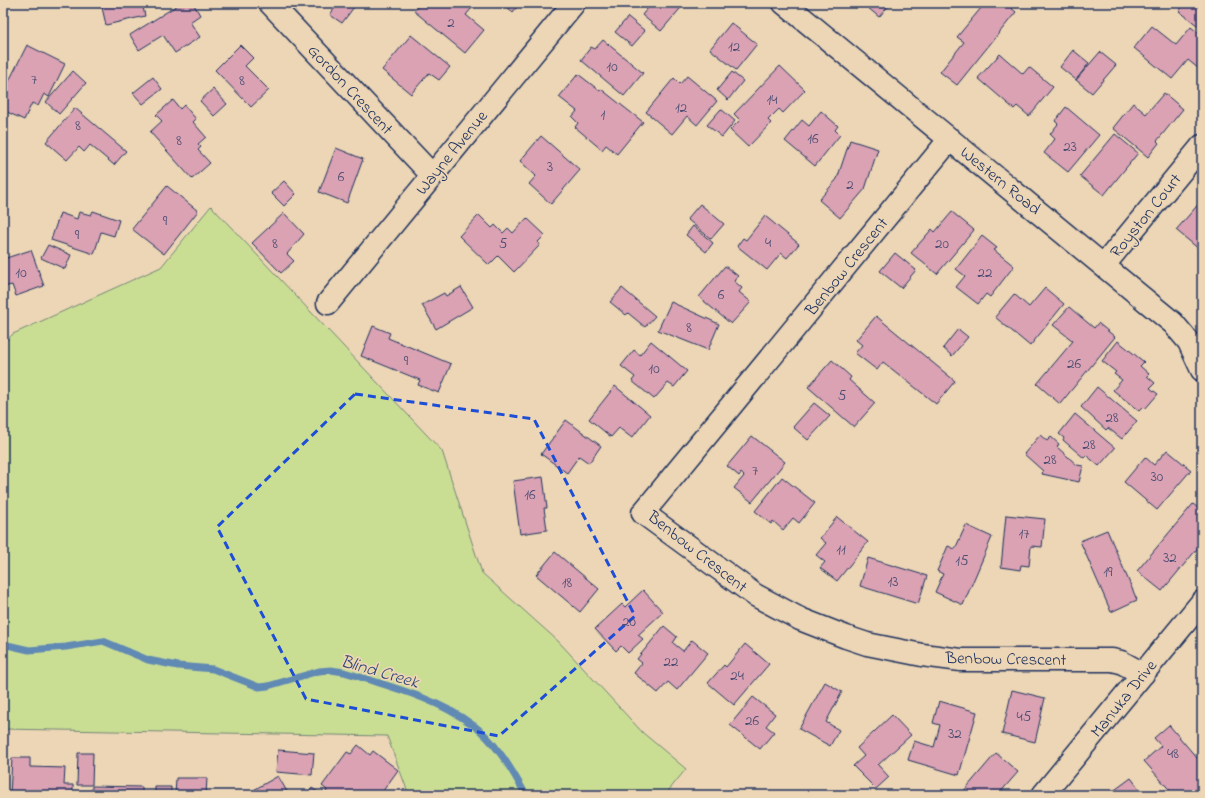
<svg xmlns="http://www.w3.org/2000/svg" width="1205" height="798" viewBox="0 0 1205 798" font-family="'Indie Flower',sans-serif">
	<rect width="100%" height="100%" fill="#edd6b5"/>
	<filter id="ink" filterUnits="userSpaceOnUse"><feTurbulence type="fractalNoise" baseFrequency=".025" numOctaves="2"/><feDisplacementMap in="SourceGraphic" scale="8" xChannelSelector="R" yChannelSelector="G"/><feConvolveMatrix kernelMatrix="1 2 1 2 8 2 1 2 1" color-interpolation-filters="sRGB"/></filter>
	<g filter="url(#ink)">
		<!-- green -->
		<path fill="#cade93" stroke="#728678" d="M211 206 442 451 482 573 558 641 643 733 686 769 665 795H409L387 736 3 729V344L13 334 161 267Z"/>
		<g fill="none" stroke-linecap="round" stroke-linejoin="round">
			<!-- stream -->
			<path stroke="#6189b4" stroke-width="7" d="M3 644 29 650 66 647 103 641 148 660 178 666 213 669 259 687 268 686 319 671 331 670 344 672C388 686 435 697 473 725 495 740 513 772 526 795"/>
		</g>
		<!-- building -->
		<path fill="#daa2b3" stroke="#1b2f5e" d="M101 3H142L145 16 106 25Z
			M181 3H193L200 15 190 22 200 37 175 53 163 35 139 50 130 35Z
			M338 3H348L354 7 342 23 330 15Z
			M421 3H476L466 15 484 30 465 53 414 11Z
			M502 3H520L513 12Z
			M652 3H685L661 31 642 15Z
			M870 3H891L879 17 867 7Z
			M978 3H1005L1016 12 957 85 940 72 964 42 957 37 981 8 977 4Z
			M1185 3H1197L1202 7V29L1179 11Z
			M628 17 645 31 632 46 615 32Z
			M731 23 757 44 736 70 710 49Z
			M1152 26 1176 45 1191 27 1202 36V65L1199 69 1188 60 1172 79 1134 48Z
			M411 35 450 67 439 80 429 73 411 94 382 70Z
			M603 40 643 73 624 96 581 60 591 47 595 49Z
			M27 45 65 64 49 97 44 94 38 106 32 103 24 120 3 110V93Z
			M240 45 253 58 245 66 269 90 251 107 215 70Z
			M1073 50 1089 63 1076 80 1060 67Z
			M1100 52 1116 65 1092 93 1076 80Z
			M1000 54 1023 74 1029 67 1053 87 1029 116 1017 106 1014 109 978 78Z
			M780 66 805 90 783 113 779 109 768 120 771 123 748 147 730 130 740 120 734 114Z
			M73 71 86 83 59 114 46 102Z
			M732 72 743 81 728 100 717 90Z
			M578 74 600 91 601 89 643 122 617 154 606 145 602 150 575 127 578 123 572 117 577 111 559 97Z
			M687 76 717 101 697 125 687 116 672 134 646 112 674 78 680 84Z
			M153 77 162 89 143 104 133 93Z
			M213 89 227 104 214 116 200 101Z
			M1164 93 1183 109 1157 141 1159 143 1148 157 1113 128 1133 103 1146 114Z
			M173 100 180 109 184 105 196 119 193 122 206 137 198 144 201 147 198 150 210 163 192 179 150 132 162 121 156 115Z
			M1066 107 1099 135 1068 172 1044 153 1055 139 1050 134 1058 124 1055 121Z
			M75 108 126 151 114 165 90 145 84 152 79 147 67 160 46 142Z
			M721 109 735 121 722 137 707 125Z
			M821 111 838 126 835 130 840 135 815 166 785 141 802 120 809 126Z
			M1115 134 1138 153 1104 195 1080 176Z
			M541 136 580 170 551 204 529 184 536 176 520 161Z
			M850 140 878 149 865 189 840 218 819 200 837 179Z
			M336 148 363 159 347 203 319 192Z
			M284 181 296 194 284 206 271 193Z
			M167 186 198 211 164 254 132 229Z
			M1202 200V247L1200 250 1176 230Z
			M700 204 724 224 711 239 687 219Z
			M93 211 119 220 114 236 101 232 94 254 51 240 60 213 77 219 79 212 91 215Z
			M952 212 974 230 937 274 911 253 932 229 935 232Z
			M284 213 304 234 287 254 294 261 281 273 252 243Z
			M479 215 492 228 495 225 503 233 508 228 513 233 527 218 545 235 538 242 540 245 514 272 498 256 489 265 459 236Z
			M765 216 799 244 787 258 781 253 767 270 737 246 743 238 746 240Z
			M693 226 713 243 706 252 686 235Z
			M982 236 997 248 994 250 1014 266 990 297 986 294 978 304 956 287 965 276 956 269Z
			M48 245 71 255 65 269 41 258Z
			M31 250 44 286 16 296 12 285 3 287V259Z
			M895 253 916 270 901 288 880 271Z
			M725 266 738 276 734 281 742 288 739 292 751 302 731 324 699 297Z
			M461 287 473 307 436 329 422 305 444 293 446 296Z
			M622 288 655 316 645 327 628 313 626 315 610 302Z
			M1045 288 1064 304 1030 346 995 317 1014 294 1029 307Z
			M671 302 719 324 708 350 658 330Z
			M1069 307 1094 328 1098 323 1115 337 1060 404 1037 384 1073 341 1053 325Z
			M876 316 955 381 936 404 883 362 877 370 855 353 862 345 856 340Z
			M373 326 390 333 388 338 451 364 439 393 418 385 420 380 361 356Z
			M958 329 968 337 952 356 943 348Z
			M651 341 687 371 674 387 668 383 654 399 632 381 635 377 621 366 634 350 640 355Z
			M1118 341 1144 362 1140 366 1149 374 1147 376 1155 383 1150 388 1158 394 1145 409 1143 407 1139 411 1113 390 1122 380 1114 374 1116 372 1102 361Z
			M832 360 851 377 849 380 875 403 854 427 808 387Z
			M615 386 650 415 632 438 619 428 611 437 589 419Z
			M1097 387 1137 421 1122 439 1108 428 1106 430 1081 407Z
			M814 403 830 416 808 440 793 427Z
			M1075 414 1115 448 1099 466 1086 455 1084 458 1063 440 1064 438 1059 434Z
			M566 420 601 446 589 463 579 456 567 473 541 454Z
			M1040 435 1047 441 1051 437 1059 444 1057 447 1077 465 1083 466 1079 482 1042 474 1043 471 1024 454Z
			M752 436 785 462 752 502 734 488 744 476 741 473 739 476 727 466Z
			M1167 450 1191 470 1157 510 1124 482 1145 457 1154 465Z
			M543 477 547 508H544L547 530 520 534 513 481Z
			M782 477 815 503 799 523 793 518 783 530 773 521 771 524 755 511Z
			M1193 504 1202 511V543L1162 591 1137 571Z
			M1006 515 1045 519 1042 547 1031 546 1029 566 1021 565 1020 570 1001 567Z
			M837 517 868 542 837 581 820 568 825 562 816 555 826 543 820 538Z
			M966 525 992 537 963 605 935 592 943 574 937 571 948 546 955 549Z
			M1107 530 1137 600 1111 612 1080 541Z
			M555 552 599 589 580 612 536 575Z
			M868 558 927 576 918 604 860 586Z
			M643 590 663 612 638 635 643 639 628 653 621 646 616 651 595 629 622 604 625 607Z
			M664 626 677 637 673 643 683 651 692 640 708 653 677 690 668 682 658 693 634 673 642 663 637 659Z
			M745 644 769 664 734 705 708 683 724 665 726 667Z
			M825 682 842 692 826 722 839 730 830 746 799 729Z
			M1012 690 1045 698 1035 742 1002 734Z
			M753 697 775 714 766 726 774 732 760 749 730 725Z
			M939 701 977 712 959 775 908 760 914 741 934 747 940 725 933 723Z
			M892 715 911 735 878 765 889 777 876 789 853 766 864 756 857 748Z
			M1169 725 1202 764V795H1174L1144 761 1161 746 1154 738Z
			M358 745 370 755 373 751 398 770 380 795H365L359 791 356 795H328L326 792 327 790 322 786 347 752 351 754Z
			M278 750 314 753 312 775 276 772Z
			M78 753H93L92 785H77Z
			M996 753 1018 772 998 795 994 792 992 795H964L962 793Z
			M12 758H30V767L65 768 64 785H73V795H10Z
			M278 776 289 795H245Z
			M176 778H207L206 795H175Z
			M1131 778 1144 795H1108Z
			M92 786 142 787V795H92Z
			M155 787H171V795H175H155Z
			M312 788 322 795H307Z"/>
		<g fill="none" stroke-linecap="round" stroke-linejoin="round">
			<!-- street casing -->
			<g stroke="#1b2f5e" stroke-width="25">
				<path id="street" d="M270 3 432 175
					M784 3 1173 323 1189 342 1202 370
					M950 139 643 513 755 595 800 619 846 637 867 644 922 655 961 660H1112L1121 662 1143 674
					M1104 265 1202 146
					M328 303 574 3
					M1043 795 1202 602"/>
			</g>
			<!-- street -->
			<use href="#street" stroke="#edd6b5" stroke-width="22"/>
		</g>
	</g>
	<!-- marked area -->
	<path fill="none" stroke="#1d4ed8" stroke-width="3" stroke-dasharray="8 5" stroke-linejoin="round" d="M355 394 534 419 635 616 499 736 306 699 217 527Z"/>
	<g text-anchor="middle" stroke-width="3.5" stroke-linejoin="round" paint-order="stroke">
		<!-- number labels -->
		<g font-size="15" fill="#4b4c73">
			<text x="451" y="27">2</text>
			<text x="734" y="51">12</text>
			<text x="612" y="71">10</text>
			<text x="34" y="84">7</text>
			<text x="242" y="85">8</text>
			<text x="772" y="104">14</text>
			<text x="681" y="112">12</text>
			<text x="603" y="119">1</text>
			<text x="78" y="130">8</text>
			<text x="813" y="143">16</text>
			<text x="179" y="145">8</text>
			<text x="1070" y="151">23</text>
			<text x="550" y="171">3</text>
			<text x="341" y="181">6</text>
			<text x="850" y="189">2</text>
			<text x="165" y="225">9</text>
			<text x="77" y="239">9</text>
			<text x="768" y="247">4</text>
			<text x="275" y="248">8</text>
			<text x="503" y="248">5</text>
			<text x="942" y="248">20</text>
			<text x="21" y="277">10</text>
			<text x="985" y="277">22</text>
			<text x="721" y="299">6</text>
			<text x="689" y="332">8</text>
			<text x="406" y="365">9</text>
			<text x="1074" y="368">26</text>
			<text x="654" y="373">10</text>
			<text x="842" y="400">5</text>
			<text x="1112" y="422">28</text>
			<text x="1089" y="449">28</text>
			<text x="1050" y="464">28</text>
			<text x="755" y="475">7</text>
			<text x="1157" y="481">30</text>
			<text x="530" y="499">16</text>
			<text x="1024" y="538">17</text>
			<text x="841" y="554">11</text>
			<text x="1170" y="562">32</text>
			<text x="962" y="565">15</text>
			<text x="1108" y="576">19</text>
			<text x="893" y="586">13</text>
			<text x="567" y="587">18</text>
			<text x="629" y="626">20</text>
			<text x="671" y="666">22</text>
			<text x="737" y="680">24</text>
			<text x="1024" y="721">45</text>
			<text x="752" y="725">26</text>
			<text x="955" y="738">32</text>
			<text x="1173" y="758">48</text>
		</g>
		<!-- street labels -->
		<g font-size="17" fill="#1b2f5e" stroke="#edd6b5">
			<text transform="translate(351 89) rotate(47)" y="6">Gordon Crescent</text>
			<text transform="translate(451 152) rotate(-51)" y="6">Wayne Avenue</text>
			<text transform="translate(1001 180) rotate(39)" y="6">Western Road</text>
			<text transform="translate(1145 215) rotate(-51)" y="6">Royston Court</text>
			<text transform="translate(846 266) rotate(-51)" y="6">Benbow Crescent</text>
			<text transform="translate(698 551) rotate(38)" y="6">Benbow Crescent</text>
			<text transform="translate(1006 658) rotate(1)" y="6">Benbow Crescent</text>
			<text transform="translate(1123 698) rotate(-51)" y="6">Manuka Drive</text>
		</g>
		<!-- water labels -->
		<g font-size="18" font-style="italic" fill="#2c4673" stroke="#edd6b5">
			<text transform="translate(380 671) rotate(16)" y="6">Blind Creek</text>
		</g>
	</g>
	<!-- margin -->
	<rect width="1205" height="798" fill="none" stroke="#edd6b5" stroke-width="16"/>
	<rect x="8" y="8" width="1189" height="782" fill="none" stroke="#1b2f5e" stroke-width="1.5" filter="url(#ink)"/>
</svg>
